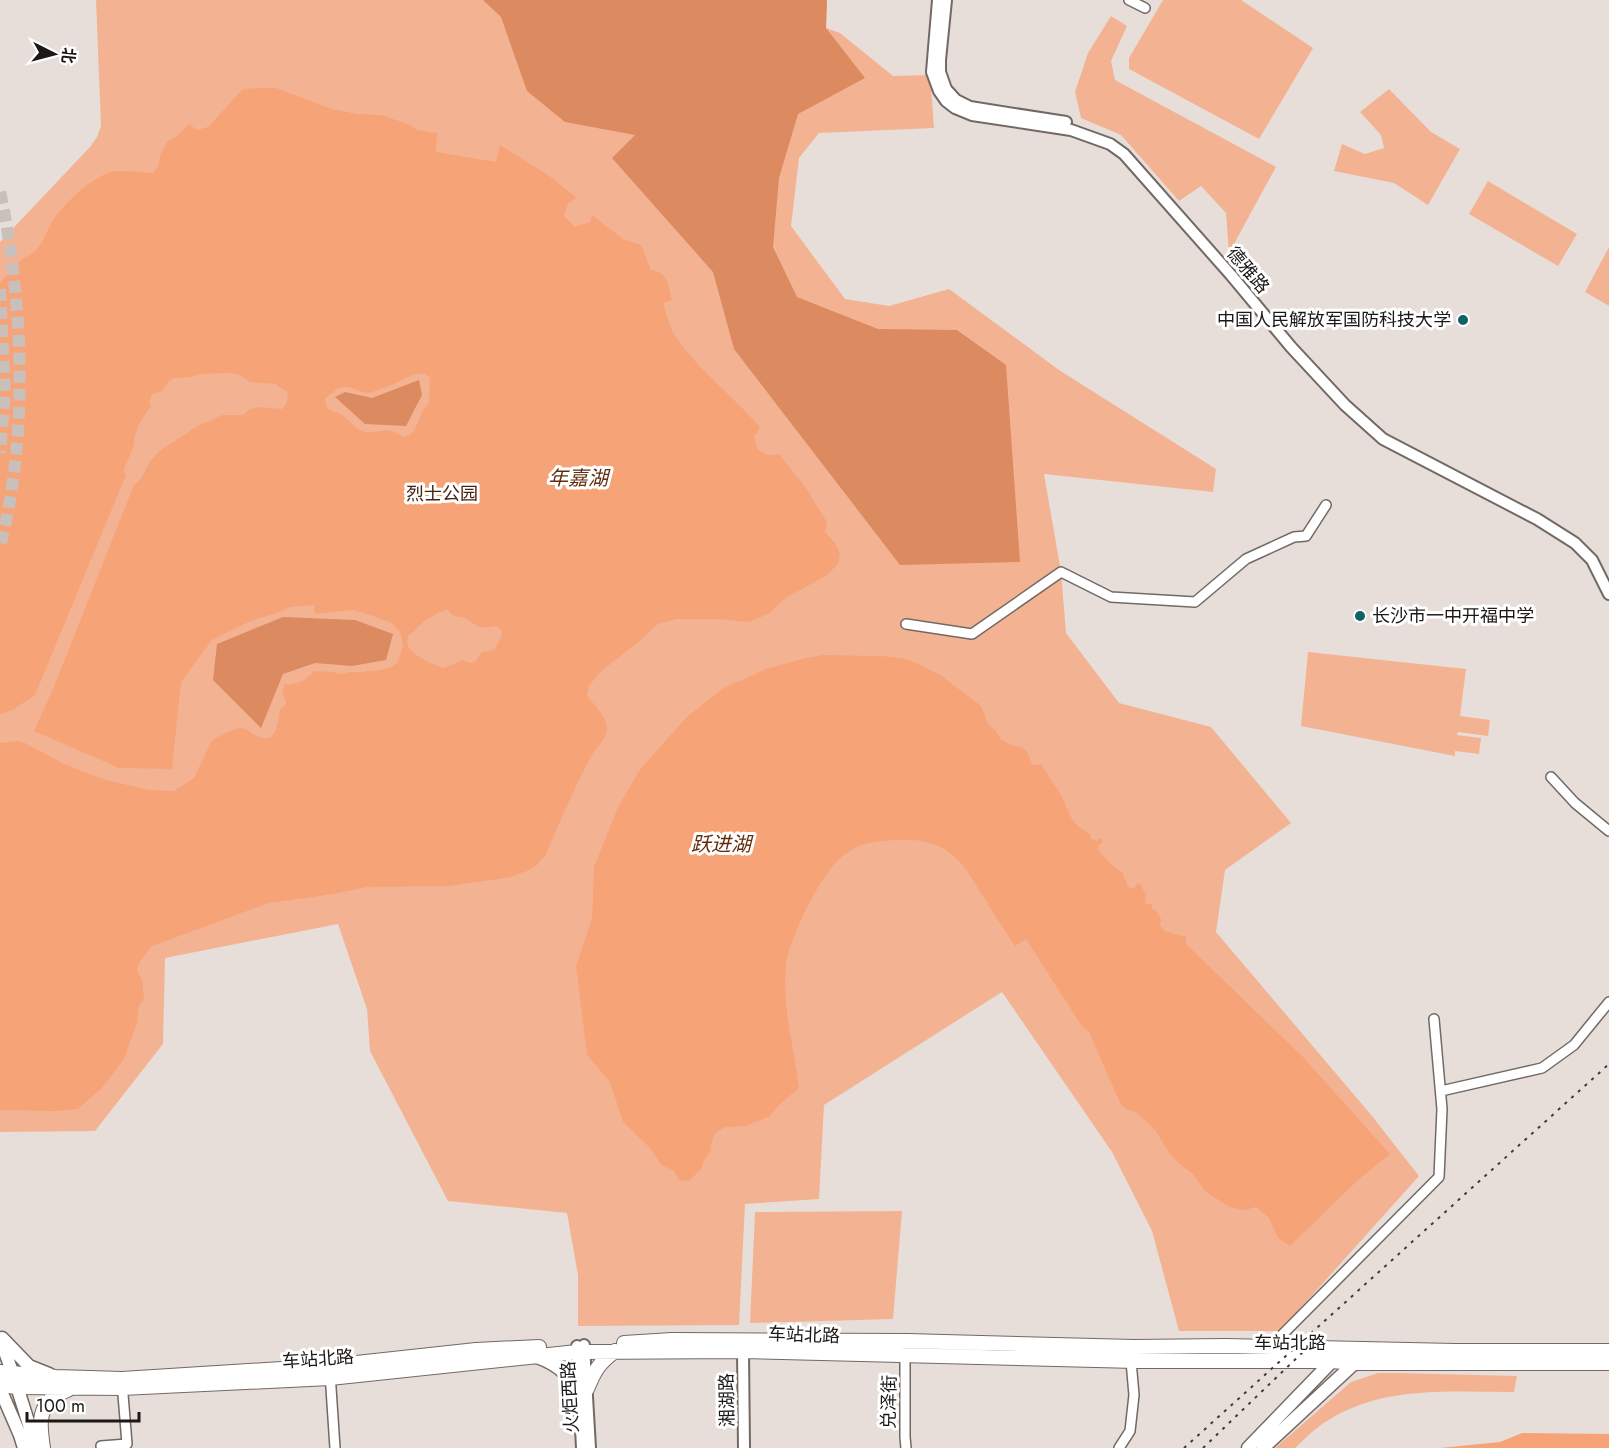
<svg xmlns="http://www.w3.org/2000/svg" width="1609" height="1448" viewBox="0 0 1609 1448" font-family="Jost,'Noto Sans SC',sans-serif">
	<rect width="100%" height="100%" fill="#e8ded9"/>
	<!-- green -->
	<path fill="#f3b392" d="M96 0H827L826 28 840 33 893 76 930 75 934 128 819 133 799 158 791 226 845 299 889 306 949 289 1059 370 1216 469 1213 492 1044 474 1061 572 1066 633 1119 703 1211 727 1291 823 1225 870 1216 932 1372 1116 1419 1176 1280 1331H1179L1152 1231 1112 1152 1002 992 824 1105 819 1199 745 1204 739 1325 578 1326V1275L567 1213 448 1201 370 1051 367 1009 338 924 165 958 163 1044 95 1131 0 1132V242L90 147 97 137 101 126Z
		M1163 0H1241L1313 48 1259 139 1129 69V58Z
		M1111 16 1127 26 1111 61 1115 80 1276 167 1229 253 1226 213 1201 186 1179 201 1121 135 1081 118 1075 92 1088 53Z
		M1389 89 1431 132 1460 149 1428 205 1394 183 1334 171 1342 144 1365 154 1384 148 1381 135 1360 112Z
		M1488 181 1577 234 1558 266 1469 214Z
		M1609 247V306L1585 292Z
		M1308 652 1466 669 1460 716 1490 720 1488 736 1458 732 1457 735 1481 738 1479 754 1455 751V756L1301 726Z
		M902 1211 893 1319 750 1323 755 1212Z
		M1378 1373H1397L1517 1376 1514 1392C1450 1392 1383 1385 1327 1421 1315 1428 1305 1439 1295 1448H1275L1351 1382Z"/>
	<!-- forest -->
	<path fill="#dc8a60" d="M483 0H827L826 28 865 78 798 114 779 178 773 247 797 297 878 329 957 330 1006 365 1020 562 900 565 734 349 713 272 612 158 635 135 565 122 527 91 501 17Z
		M419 380 422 395 406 426 365 424 335 397 345 392 372 398Z
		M283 617 355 620 393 634 386 660 352 666 315 663 283 674 261 728 213 680 217 644Z"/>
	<!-- water -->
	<path fill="#f7a378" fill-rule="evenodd" d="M259 88H276L332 109 357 114 381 115 408 124 417 130 437 133 436 152 496 162 500 145 552 178 577 198 568 203 564 216 575 227 590 222 592 215 623 239 641 245 651 270C668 272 668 285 672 300L663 303C666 313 669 325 674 334 695 367 734 397 760 427L754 437 758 450 768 455 779 454 806 488 827 522 825 532 835 543 840 553 838 564 826 576 787 597 768 614 749 622 717 619H677L658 624 637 643 599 673 589 686 587 695C593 704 606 716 607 727 608 737 597 746 592 755 574 788 560 822 545 856L537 865 527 871 511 877 449 886 367 887 334 894 269 903 152 946 139 963 137 971 142 980 144 999 139 1006 137 1023 124 1059 102 1088 78 1109 55 1111 0 1110V743L18 741 25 743 64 764 106 780 149 790 174 791 194 778 212 740C220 736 231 730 239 728 248 727 250 733 257 736 277 746 278 722 280 709L284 707 286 702 282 691 285 684C297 685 306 680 314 671L334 672 341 674 350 672H363L380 670 391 667 397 663 401 653 403 644 400 632 392 623 370 615 352 610 315 614 314 605 290 607 277 613 253 620 212 640 181 682 172 769 119 768 34 731 53 689 134 485 141 479 150 461 162 449 198 426 222 415H243L250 409 260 407 282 409C288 403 288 398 287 391L280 388 276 384 250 382 242 376 231 373 201 374 192 377 174 378 168 382 162 391 152 395 149 402 151 406C144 416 138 424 135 436 134 440 134 446 132 450 130 458 124 464 124 472L126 475 35 695 13 710 0 714V283C6 276 12 267 18 262 25 257 32 255 38 248 44 241 46 232 51 224 62 205 90 178 111 172 123 169 139 173 153 173L158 167 161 153 167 142 176 137 189 124 197 130 208 127 243 89ZM416 374H425L430 378 429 403 423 410 414 431 409 436 403 437C388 425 379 434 365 432 355 430 349 419 341 414 336 412 331 411 327 408L325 400C328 395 331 394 336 390 351 380 358 396 372 392 387 388 401 380 416 374ZM448 609 450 613 456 617C464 616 468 621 475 625 482 629 489 627 496 626L501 629 502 636 494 650 482 652 475 662 470 663 463 660 443 668C433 664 399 652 409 635 410 635 416 630 416 629 426 619 435 614 448 609Z
		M823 655 881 656 907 659 939 674 981 706 988 724 996 731 1001 739 1011 745 1020 747 1027 751 1032 765 1041 764C1047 775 1056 785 1062 797 1071 816 1070 823 1090 834L1091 839 1097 841 1100 838 1102 839V843L1099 845 1098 850C1105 857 1112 868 1122 872L1128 887 1134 889 1137 883 1142 886 1143 891 1146 893 1145 904H1151L1153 910H1156L1161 919 1160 926 1163 928 1164 931 1186 937V944L1303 1057 1390 1154 1359 1179 1290 1246 1278 1238 1269 1218 1256 1207 1245 1210 1229 1207 1205 1191 1193 1174 1181 1165 1169 1153 1156 1131 1136 1112 1128 1110 1121 1105 1089 1032 1081 1025 1026 939 1015 946C1004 929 993 913 983 896 972 879 963 861 946 850 933 841 913 839 898 840 883 841 870 841 857 847 851 850 843 855 838 860 819 879 789 938 786 965 782 1007 794 1047 799 1088L779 1105 770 1116 746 1126 725 1127 715 1133 711 1144 710 1152 703 1162 702 1168 689 1181 679 1180 674 1171 662 1165 649 1147 623 1122 610 1082 587 1055 576 966 592 918 594 867 619 805 641 768 687 717 722 689 766 669 806 658Z
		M1522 1433 1609 1434V1448H1440L1500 1442Z"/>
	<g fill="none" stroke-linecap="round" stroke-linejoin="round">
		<!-- secondary-tunnel -->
		<path stroke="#c9c0bc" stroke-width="12" stroke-dasharray="12 6" stroke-linecap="butt" d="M0 192C5 213 8 234 11 255 24 352 24 452 0 547
			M0 289 5 392 0 453"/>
		<!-- minor casing -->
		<g stroke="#726964" stroke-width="12">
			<path id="minor" d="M1129 0 1145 8
				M906 624 972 634 1061 572 1111 597 1195 602 1246 559 1294 537 1306 536 1326 505
				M1551 777 1575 803 1609 831
				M1441 1091 1542 1068 1574 1045 1609 1002
				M1270 1347 1439 1177 1442 1109 1434 1019
				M905 1356V1437L906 1448
				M330 1373 335 1448
				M101 1446 127 1444 122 1382
				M1119 1448 1130 1431 1134 1395 1131 1361"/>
		</g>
		<!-- tertiary casing -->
		<g stroke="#726964" stroke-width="14">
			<path id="tertiary" d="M938 0 932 72 939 91 946 101 955 108 972 115 1071 130 1110 144 1124 154 1231 275 1291 347 1345 405 1383 439 1537 519 1575 543 1592 560 1609 594
				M946 0 940 60V72L946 89 956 100 970 107 1066 122
				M584 1345 590 1448
				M577 1346 582 1448
				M743 1351 744 1448"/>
		</g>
		<!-- secondary casing -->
		<g stroke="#726964" stroke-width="15">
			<path id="secondary" d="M2 1338 29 1366 49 1374
				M0 1339C14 1374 25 1411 36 1448
				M537 1357C562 1366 568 1375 579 1399
				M0 1389 20 1435 24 1448
				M1248 1448 1336 1357
				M1263 1448 1359 1359"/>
		</g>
		<!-- primary casing -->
		<g stroke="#726964" stroke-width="16">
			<path id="primary" d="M624 1343 672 1340 907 1341 1134 1347 1225 1346 1455 1351H1609
				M0 1372 56 1377 122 1379 329 1366 476 1350 539 1347
				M0 1385 17 1387 122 1388 330 1378 577 1352 743 1351 1136 1361H1332L1354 1363H1609
				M587 1389C595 1370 598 1364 615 1351
				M43 1448C41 1432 37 1415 49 1401 53 1396 63 1392 69 1389"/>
		</g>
		<!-- minor -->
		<use href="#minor" stroke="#fff" stroke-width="9"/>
		<!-- tertiary -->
		<use href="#tertiary" stroke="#fff" stroke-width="10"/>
		<!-- secondary -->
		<use href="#secondary" stroke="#fff" stroke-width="12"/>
		<!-- primary -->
		<use href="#primary" stroke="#fff" stroke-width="14"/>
		<!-- rail -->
		<path stroke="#3e3a37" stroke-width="2" stroke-dasharray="3 6" stroke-linecap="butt" d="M1184 1448 1609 1064
			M1203 1448 1305 1350"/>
	</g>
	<!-- markers -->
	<g fill="#106264" stroke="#fff" stroke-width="2">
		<circle cx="1463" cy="320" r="6"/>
		<circle cx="1360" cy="616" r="6"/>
	</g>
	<g text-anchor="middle" stroke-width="6" stroke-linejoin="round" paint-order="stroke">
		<!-- street labels -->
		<g font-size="18" fill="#1b1816" stroke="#fff">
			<text transform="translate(1248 270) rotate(50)" y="6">德雅路</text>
			<text transform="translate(804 1335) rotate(2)" y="6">车站北路</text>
			<text x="1290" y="1349">车站北路</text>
			<text transform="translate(318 1359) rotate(-4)" y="6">车站北路</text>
			<text transform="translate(570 1397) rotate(-93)" y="6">火炬西路</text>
			<text transform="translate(727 1400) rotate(-91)" y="6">湘湖路</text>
			<text transform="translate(889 1402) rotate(-89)" y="6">兑泽街</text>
		</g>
		<!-- poi labels -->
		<g font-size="18" fill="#1b1816" stroke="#fff" text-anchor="end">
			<text x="1451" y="326">中国人民解放军国防科技大学</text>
			<text x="1372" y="622" text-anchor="start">长沙市一中开福中学</text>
		</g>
		<!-- park labels -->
		<g font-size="18" fill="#452412" stroke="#fff">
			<text x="442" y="500">烈士公园</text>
		</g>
		<!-- water labels -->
		<g font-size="20" font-style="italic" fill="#622d0e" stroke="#fff">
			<text x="578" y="485">年嘉湖</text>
			<text x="721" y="851">跃进湖</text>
		</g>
	</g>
	<!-- north arrow -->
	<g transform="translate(54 54) rotate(96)" stroke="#ffffff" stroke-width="4.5" paint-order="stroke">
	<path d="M0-4.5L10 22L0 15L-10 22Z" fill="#1b1816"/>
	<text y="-9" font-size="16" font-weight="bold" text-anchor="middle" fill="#1b1816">北</text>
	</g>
	<!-- scale -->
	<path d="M27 1412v9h112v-9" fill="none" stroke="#1b1816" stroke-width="3"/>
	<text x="36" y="1412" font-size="18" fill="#1b1816" stroke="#ffffff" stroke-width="4.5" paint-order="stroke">100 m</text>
</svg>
